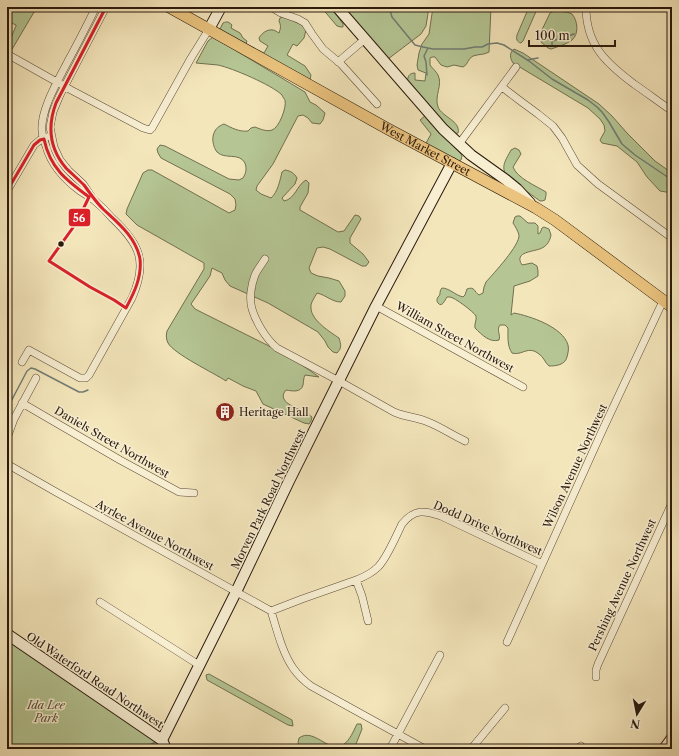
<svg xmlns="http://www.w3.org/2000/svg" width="679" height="756" viewBox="0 0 679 756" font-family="'Libre Caslon Text',serif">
	<rect width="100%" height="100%" fill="#f4e6bb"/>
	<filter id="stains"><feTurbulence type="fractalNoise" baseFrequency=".005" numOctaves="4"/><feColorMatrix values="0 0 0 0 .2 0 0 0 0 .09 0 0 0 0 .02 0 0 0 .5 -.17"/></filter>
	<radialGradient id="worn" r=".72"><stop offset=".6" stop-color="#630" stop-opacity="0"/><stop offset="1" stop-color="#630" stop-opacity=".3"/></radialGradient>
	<!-- green -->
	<path fill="#b5c694" stroke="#707050" d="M7 7H37L11 51H7V47L16 26V25L7 21Z
		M321 7H331L343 24V27H341L337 26Z
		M342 7H429L426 26 421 34 388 59Z
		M433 7H491L489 52C484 55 479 54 473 56 468 58 468 65 463 67L454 65 447 67 441 65 435 57H432L430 58V65C432 68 436 71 438 75 443 85 434 96 438 107 442 117 461 121 458 133L453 134 408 82C407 77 409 73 415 73V80L425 81 426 73 418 70 417 65 419 53 422 44 429 34Z
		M529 7H538L523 41 521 43C517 42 516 39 517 35Z
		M554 11 567 12 572 14C578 21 579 34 572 40 567 44 557 47 551 49L548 48 541 42 540 34 550 13Z
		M282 17H285L302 25 306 30 304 38 297 46 293 44 287 55 305 66 311 75 310 80 224 32 220 29 223 23C227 21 229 22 232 25L231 28 240 33 243 38 247 41 246 44 264 53 268 46 260 41 259 38C262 33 267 29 273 30 275 30 277 32 279 33 281 28 281 25 279 21L280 18Z
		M213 37 305 92 310 102 316 105 325 113 323 120 320 124 312 123 308 118 303 115 298 116 273 164 257 186 256 190 261 194 271 198C278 192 280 180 282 172L285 170C291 171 294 173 297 178L295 184 282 198 284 201C295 199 297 185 306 180L309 183 308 193 300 207V210L338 232 344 231 355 215 359 216 361 219 350 238V243L363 254 369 262 366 266H362L330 249 323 247 317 248 309 268 311 273 318 276 329 278 339 281 345 291V296L341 302C332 302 326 295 317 293 315 297 310 303 311 308 311 320 330 332 339 338 341 345 342 348 337 353L333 352 328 347 325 341 318 332 268 303 230 286 225 280 222 273 212 268 210 276 191 304 195 309 289 356 319 377 305 375C303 379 304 381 303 385 301 393 292 391 286 390 274 404 304 409 312 417L311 421 309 424 304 423 263 404 256 391 243 386 228 378 226 381C214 373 174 354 168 343 166 339 166 335 167 331L204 269V263L137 225 126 214 127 209 143 173 148 170H152L229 213 235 210 236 205 235 199 230 194 161 158 158 153 157 149 160 145 165 146 229 179 239 180 243 178C246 173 247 169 245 163 239 152 225 160 217 152 213 147 211 137 215 131 216 128 221 125 224 124 232 128 239 132 248 131L251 128 255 127C260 129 267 132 272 130 279 128 287 107 285 100 285 100 282 96 282 95 272 85 232 68 218 65 211 64 203 64 196 63L208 41Z
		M514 49 523 53 599 104 612 116 627 133 655 161 672 173V193L660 191 647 177 637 162 617 146 602 143 600 140 605 131 604 125 600 119 588 108 513 63C510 58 509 53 514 49Z
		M426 115 446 139 461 154 462 156 461 160 459 161 425 145 431 134 420 120Z
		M515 148 519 150 521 154 513 167C517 178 536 186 546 192V195L545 200 542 201H540L507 177C500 166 506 160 511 150Z
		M517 216H520L528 223H535L538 226V234L540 233 542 228 544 227 549 229 551 235C550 240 548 245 542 248 535 252 513 251 522 265L532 263 537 266 538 271V276L530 281 514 286 511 315 514 313C530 316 563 327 568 345 569 349 568 353 567 357 565 365 556 366 549 366 545 363 544 357 539 354 528 345 522 356 512 353 507 346 508 336 508 328L505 325H500C496 330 501 335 499 340 490 343 482 335 475 328 474 324 477 320 476 316 474 312 454 297 450 297 449 297 448 297 447 297 445 300 442 308 438 303 437 302 437 301 437 300 437 297 439 297 440 294 440 292 440 290 442 288 449 288 455 295 463 297L465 295 467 289C475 286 474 292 479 295L483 293 484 287 486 282C494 273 520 245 519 235 518 231 515 226 513 223L515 217Z
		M7 638 153 738 160 749H7Z
		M209 674 292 720 293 726 288 725 207 680 206 675Z
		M357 724H361L362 729 354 749H302L298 743 299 738C314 727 329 754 343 745 350 740 353 732 357 724Z"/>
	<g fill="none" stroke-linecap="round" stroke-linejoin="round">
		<!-- stream -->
		<path stroke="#707c73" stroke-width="1.5" d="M389 7 392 17 415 45 423 47 433 49H464L475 47H482L488 44 497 43 504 45 529 61 552 79 588 100 597 107 602 112 609 122 622 144 635 155 672 180
			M552 46V41L574 34
			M527 60 538 58
			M427 75 426 62 424 56 428 48
			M7 409 27 371 31 368 35 369 79 392H83L88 390
			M170 745 176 749
			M144 747 156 742"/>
		<!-- street casing -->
		<g stroke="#5c4c38" stroke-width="8">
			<path id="street" d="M271 7 281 13 298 19 305 23 312 34 323 49 341 64 377 104
				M586 7C586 45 606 63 634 84 647 93 659 102 672 111
				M7 54 71 90 143 128 150 130 152 128 191 58 209 29
				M338 62 365 39
				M502 87 519 100 538 114 553 126 562 138 577 165 598 184 672 238
				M459 144 516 67
				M7 191 34 145 40 140 47 137
				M91 196 83 184 69 171 60 160 54 147 50 127 53 112 60 95 106 7
				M265 259C262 264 257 270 255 275 251 285 249 299 252 309 256 322 266 339 277 348L339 381 394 412C405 417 417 417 428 422 441 427 452 435 465 441
				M376 306 418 329 523 387
				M22 362 29 350 80 378H86L89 375 132 298C148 262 140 244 112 218 107 212 101 206 95 201 90 197 85 194 80 191 64 179 51 165 46 146 44 141 42 136 42 131 40 110 59 79 68 61 78 43 87 25 96 7
				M22 403 120 460 179 492 194 493
				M7 438 14 419 36 378
				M7 464 56 492 271 611C277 630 282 652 293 668 298 675 304 681 311 686L425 749
				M356 580 362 596 368 621
				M100 602 199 665
				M271 611 302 599 356 580C364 577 372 573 378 567 387 558 396 536 402 524 414 509 424 510 441 516L542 564
				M507 642 603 429 663 301
				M596 677V670L598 664 672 503
				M390 749 440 655
				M471 749 505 708
				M577 749 581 746"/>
		</g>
		<!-- secondary casing -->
		<g stroke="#2a190c" stroke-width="12">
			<path id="secondary" d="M337 7 443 129 471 155 506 180 517 189 530 203
				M209 29 221 7
				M7 634 162 740 166 749
				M162 740 236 592 289 481 376 306 452 163
				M664 749 672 738"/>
		</g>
		<!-- primary casing -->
		<g stroke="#2a190c" stroke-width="12">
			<g id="primary">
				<path id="s1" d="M169 7 388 129 536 208 555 220 672 307"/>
			</g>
		</g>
		<!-- street -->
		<use href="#street" stroke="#f8efd3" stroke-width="7"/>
		<!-- secondary -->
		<use href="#secondary" stroke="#f8efd3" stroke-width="10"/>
		<!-- primary -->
		<use href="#primary" stroke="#eac37e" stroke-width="11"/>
		<!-- bus-1 casing -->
		<g stroke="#f8efd3" stroke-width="6">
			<path id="bus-1" d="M7 191 34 145 40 140 44 139C50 168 66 180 89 197L77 222 49 261 90 287 114 300 126 308C134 293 142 277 140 259 136 237 118 223 103 209 95 201 90 193 84 185 78 179 72 174 66 168 49 148 47 127 56 103L106 7"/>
		</g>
		<!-- bus-1 -->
		<use href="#bus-1" stroke="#da2128" stroke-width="3"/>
	</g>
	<!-- icons -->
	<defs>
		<g id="building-disc" transform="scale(1)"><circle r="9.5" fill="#8f2418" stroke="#f8efd3"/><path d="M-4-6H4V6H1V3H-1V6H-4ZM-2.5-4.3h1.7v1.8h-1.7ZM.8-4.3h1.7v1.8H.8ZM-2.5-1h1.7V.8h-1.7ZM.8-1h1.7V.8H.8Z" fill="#fff"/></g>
	</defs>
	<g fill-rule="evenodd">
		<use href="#building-disc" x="225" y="412"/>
	</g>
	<!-- markers -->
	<circle fill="#2a190c" stroke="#f8efd3" stroke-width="1.5" cx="61" cy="244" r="3.5"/>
	<g text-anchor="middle" stroke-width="3" stroke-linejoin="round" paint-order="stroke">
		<!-- street labels -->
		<g font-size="11" fill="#2a190c" stroke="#f8efd3">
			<text dy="4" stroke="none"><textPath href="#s1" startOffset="293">West Market Street</textPath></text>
			<text transform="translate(455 337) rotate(29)" y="4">William Street Northwest</text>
			<text transform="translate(112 442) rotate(30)" y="4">Daniels Street Northwest</text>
			<text transform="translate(575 466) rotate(-65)" y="4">Wilson Avenue Northwest</text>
			<text transform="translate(268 499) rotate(-64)" y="4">Morven Park Road Northwest</text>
			<text transform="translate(488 528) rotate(24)" y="4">Dodd Drive Northwest</text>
			<text transform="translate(155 535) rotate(29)" y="4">Ayrlee Avenue Northwest</text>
			<text transform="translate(622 585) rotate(-65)" y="4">Pershing Avenue Northwest</text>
			<text transform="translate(95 680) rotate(34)" y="4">Old Waterford Road Northwest</text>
		</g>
		<!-- poi labels -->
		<g font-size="11" fill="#2a190c" stroke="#f8efd3" text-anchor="start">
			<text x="239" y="416">Heritage Hall</text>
		</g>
		<!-- park labels -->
		<g font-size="11" font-style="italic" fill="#544d35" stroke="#f8efd3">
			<text x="46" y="709">Ida Lee<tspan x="46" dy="13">Park</tspan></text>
		</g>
	</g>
	<rect stroke="#f8efd3" stroke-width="1.5" x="68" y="208" width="23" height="19" rx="4" fill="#da2128"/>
	<g font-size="11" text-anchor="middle" font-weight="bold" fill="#fff">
		<text x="79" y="222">56</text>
	</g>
	<!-- margin -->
	<rect width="679" height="756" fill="none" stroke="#f4e6bb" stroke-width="24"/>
	<rect x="8" y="8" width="663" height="740" fill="none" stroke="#2a190c" stroke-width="2"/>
	<rect x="12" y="12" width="655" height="732" fill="none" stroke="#2a190c"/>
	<!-- north arrow -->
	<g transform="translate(637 714) rotate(190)" stroke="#f8efd3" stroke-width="3" paint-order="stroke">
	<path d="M0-3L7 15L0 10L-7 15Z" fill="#2a190c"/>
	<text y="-6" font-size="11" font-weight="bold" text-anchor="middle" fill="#2a190c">N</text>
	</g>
	<!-- scale -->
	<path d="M529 40v6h86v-6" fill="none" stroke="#2a190c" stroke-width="2"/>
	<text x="535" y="40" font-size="12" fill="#2a190c" stroke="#f8efd3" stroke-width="3" paint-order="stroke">100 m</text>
	<rect width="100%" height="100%" filter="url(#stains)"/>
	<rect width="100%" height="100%" fill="url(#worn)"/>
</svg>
